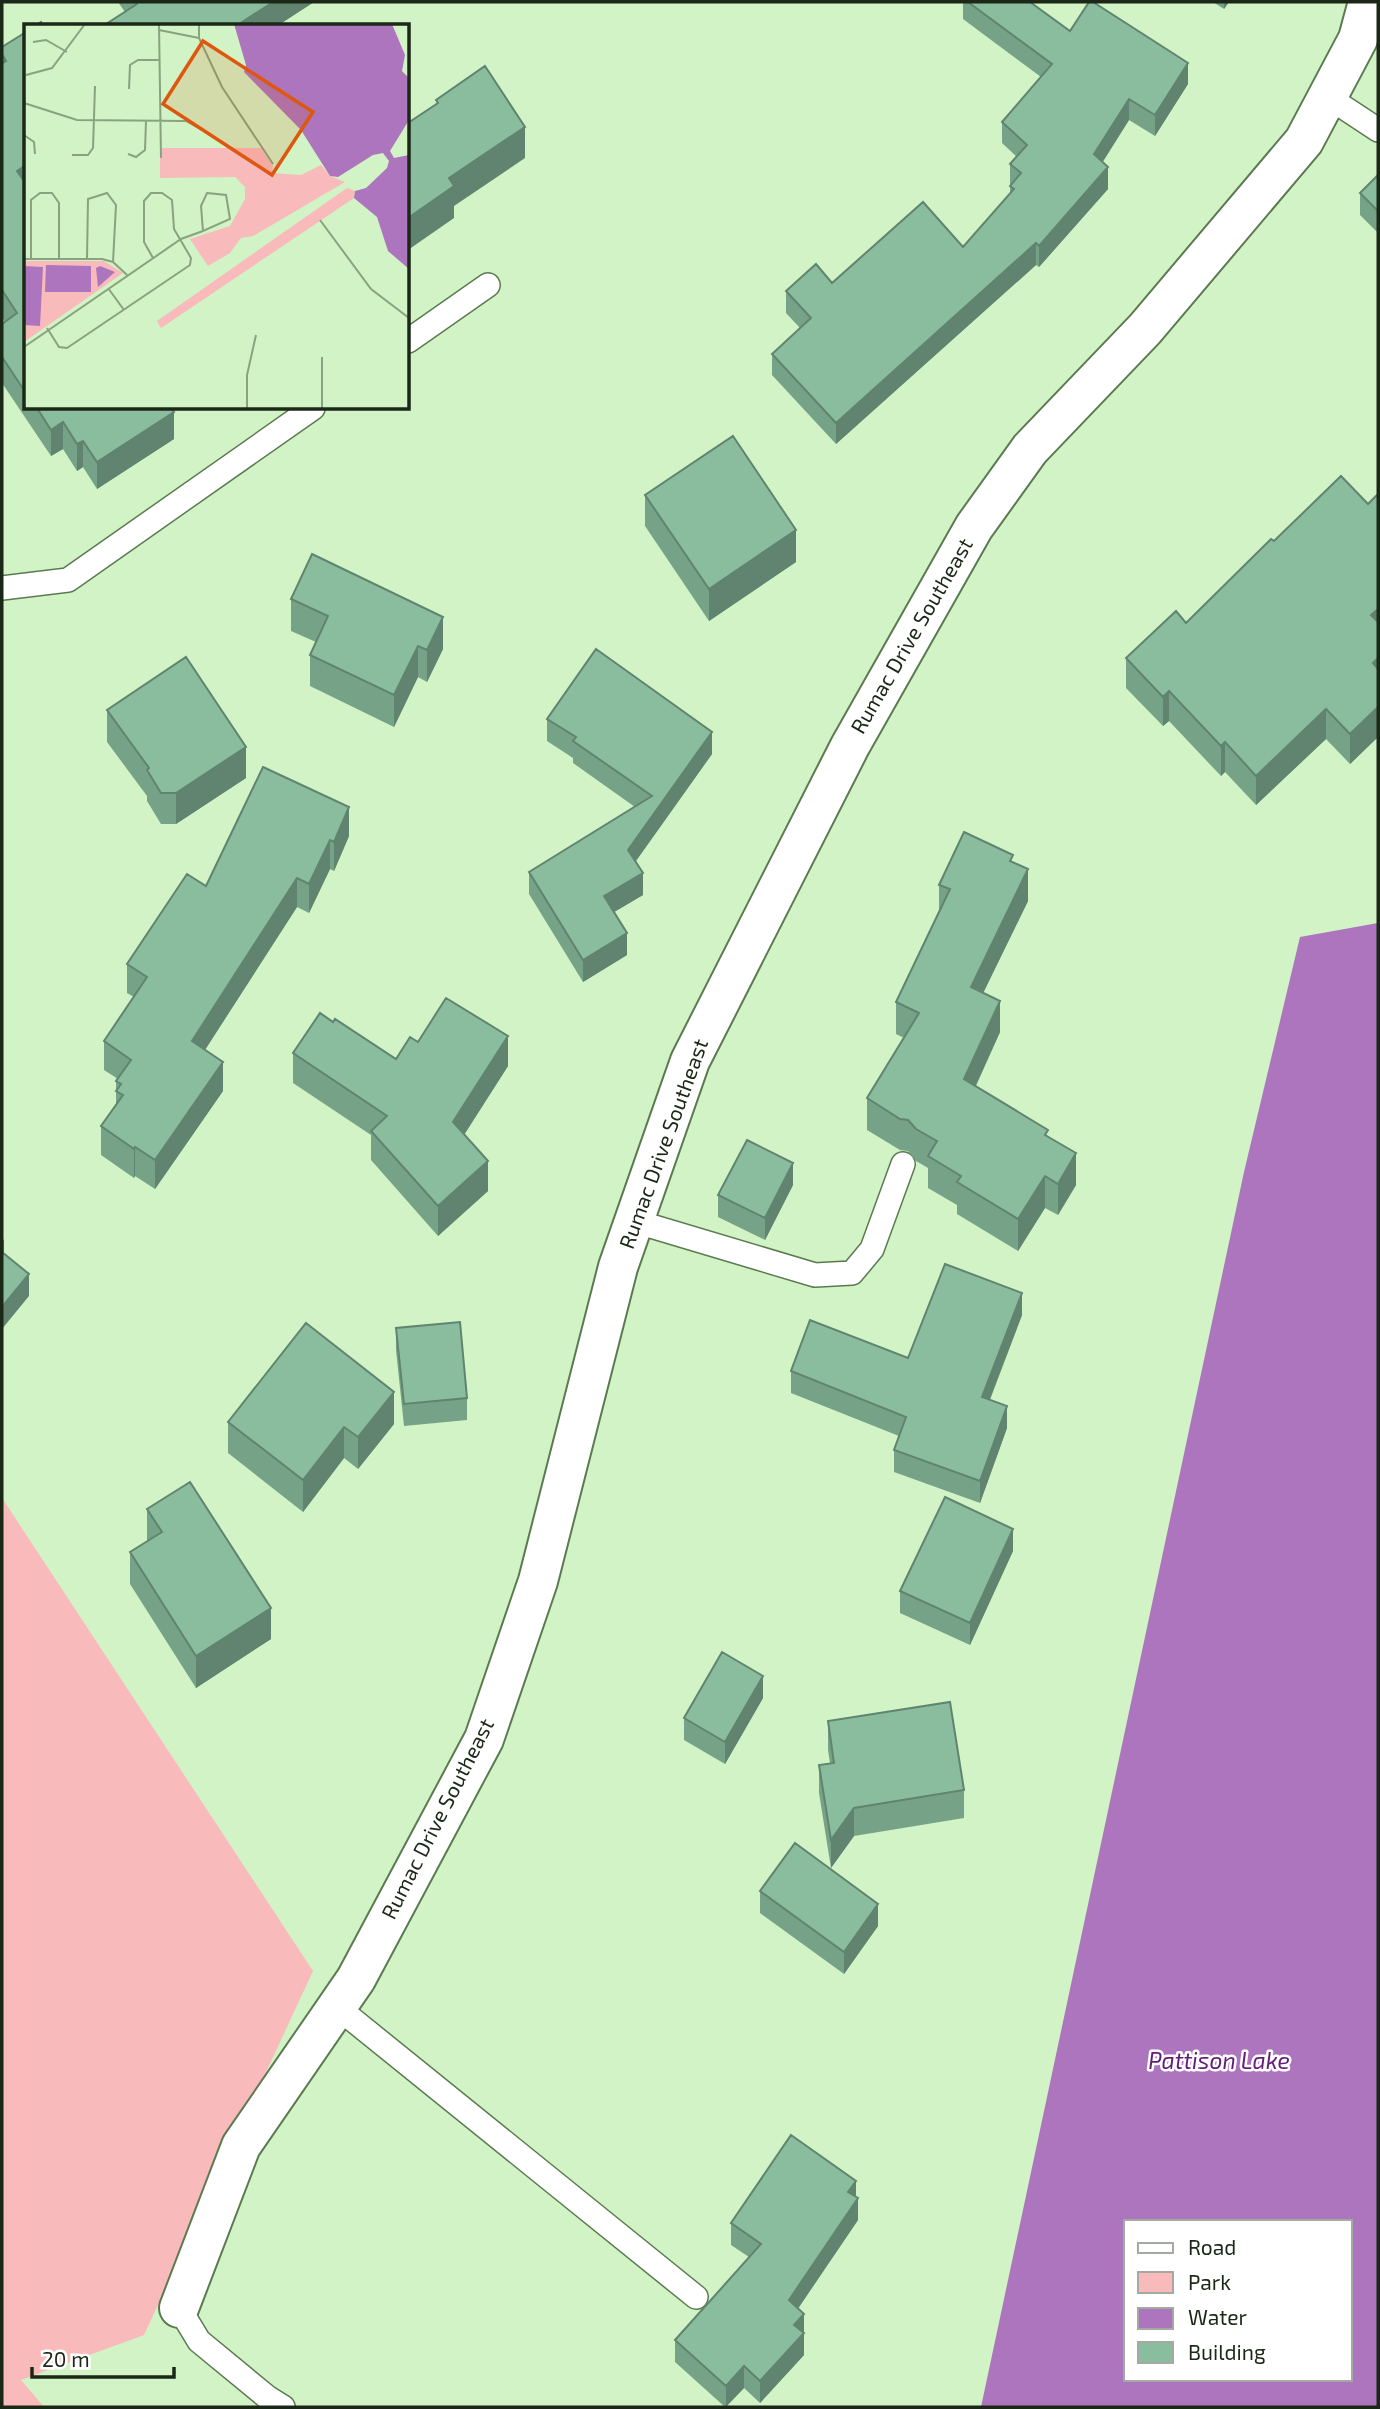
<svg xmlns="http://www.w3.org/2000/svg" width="1380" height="2409" viewBox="0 0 1380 2409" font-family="'Exo 2',sans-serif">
	<rect width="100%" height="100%" fill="#d1f3c5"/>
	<!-- green -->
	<path fill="#f9babb" d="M2 1498 313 1971 144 2335 21 2380 44 2407H2Z"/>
	<!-- water -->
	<path fill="#ac75be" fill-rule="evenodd" d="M1378 923V2407H981L1244 1172 1300 937ZM1126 2222H1350V2379H1126Z"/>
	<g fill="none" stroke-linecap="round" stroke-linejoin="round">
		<!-- service casing -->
		<g stroke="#5c7a51" stroke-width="26">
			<path id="service" d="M1328 97 1378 130
				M408 341 488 285
				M2 588 68 580 313 408
				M634 1221 815 1275 852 1273 872 1249 903 1164
				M337 2007 696 2297
				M179 2308 199 2341 267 2397 283 2407"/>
		</g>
		<!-- minor casing -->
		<g stroke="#5c7a51" stroke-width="42">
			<path id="minor" d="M179 2308 241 2146 356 1979 484 1739 538 1581 618 1267 690 1061 850 746 974 527 1030 449 1145 329 1304 141 1358 39 1368 2"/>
		</g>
		<!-- service -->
		<use href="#service" stroke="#fff" stroke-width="23"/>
		<!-- minor -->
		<use href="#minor" stroke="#fff" stroke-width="38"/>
	</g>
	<!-- wall -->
	<path fill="#76a388" d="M118 2H314L277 26H103L125 12Z
		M963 2H1030L1070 31 1188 84 1155 136 1129 120 1102 162 1108 189 1039 267 1036 265 836 444 772 375V354L800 328 786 313V291L832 283 963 247 1010 193V164L1017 157 1002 143V122L1041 77 963 19Z
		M1213 2H1229L1224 9Z
		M26 32V408H171L174 439 97 489 83 467 77 471 63 449 51 456 2 383V324L5 322 2 317V47Z
		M1378 175V233L1360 215V193Z
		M1378 494V737L1350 764 1326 739 1256 805 1225 772 1221 776 1169 721 1163 726 1126 688V658L1186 623 1274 541 1368 504Z
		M645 495 796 562 709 621 645 526Z
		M291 599 443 649 427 682 418 677 394 727 310 686V655L316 642 291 631Z
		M107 710 246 778 176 824H161L147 801V796L107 742Z
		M547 719 712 754 636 861 643 895 614 912 627 955 583 982 529 894V872L635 807 573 763V758L547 741Z
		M263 767 349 836 334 871 330 869 309 913 297 907 205 1050 223 1091 155 1189 135 1176 134 1178 101 1155V1126L116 1104V1081L118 1079 104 1070V1041L134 997 127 993V964L206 886Z
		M1013 862 1028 901 983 993 1000 1032 976 1086 1048 1136 1076 1185 1058 1215 1045 1208 1018 1251 957 1214V1205L928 1188V1168L916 1161 908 1151 900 1150 867 1130V1098L904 1038 896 1034V1002L939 911V885Z
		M333 1022 396 1059 418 1042 508 1066 464 1135 488 1191 438 1236 371 1160V1135L293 1083V1053Z
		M793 1185 765 1240 718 1217V1195Z
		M1022 1315 990 1400 1007 1428 980 1503 894 1472V1450L899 1436 791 1393V1371L908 1358Z
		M396 1328 467 1398V1420L404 1426 396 1350Z
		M228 1422 394 1424 358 1469 344 1458 303 1512 228 1453Z
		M147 1509 271 1639 196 1688 130 1584V1552L147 1541Z
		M1013 1551 970 1645 900 1613V1591Z
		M763 1698 725 1764 684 1740V1718Z
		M828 1721 964 1790V1818L854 1836 831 1868 819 1793V1765L830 1763 828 1750Z
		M760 1891 878 1926 844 1974 760 1913Z
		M856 2197 858 2220 798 2308 804 2336V2355L760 2403 744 2388 725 2407 675 2362V2340L749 2257 731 2245V2223Z"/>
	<!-- shaded-wall -->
	<path fill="#60846f" d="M273 2H314L277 26H236Z
		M1224 2H1229L1224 9Z
		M1188 63V84L1155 136V115Z
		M1129 99V120L1094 176V154Z
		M525 127V158L454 206V218L408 250V218L449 178Z
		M26 165V192L17 171Z
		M1108 167V189L1039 267V246Z
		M1036 243V265L836 444V423Z
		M174 412V439L97 489V462Z
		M63 422V449L51 456V430Z
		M83 441V467L77 471V444Z
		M796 530V562L709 621V589Z
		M1378 609V638L1371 615Z
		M443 617V649L427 682V650Z
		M418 646V677L394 727V695Z
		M1378 658V688L1373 663Z
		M1169 691V721L1163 726V697Z
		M1378 707V737L1350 764V734Z
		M1326 709V739L1256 805V776Z
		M712 732V754L628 872V850Z
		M1225 742V772L1221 776V746Z
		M246 747V778L176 824V793Z
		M349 807V836L334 871V842Z
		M330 840V869L309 913V884Z
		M1028 869V901L971 1018V987Z
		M643 873V895L604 918V896Z
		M297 878V907L192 1070V1041Z
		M627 933V955L583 982V960Z
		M1000 1001V1032L964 1111V1079Z
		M508 1036V1066L453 1152V1122Z
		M223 1062V1091L155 1189V1160Z
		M135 1147V1176L134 1178V1149Z
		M1076 1153V1185L1058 1215V1184Z
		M488 1161V1191L438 1236V1206Z
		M793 1163V1185L765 1240V1218Z
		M1045 1176V1208L1018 1251V1219Z
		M4 1239V1261L2 1264V1242Z
		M29 1274V1296L2 1329V1307Z
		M1022 1293V1315L982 1419V1397Z
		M394 1392V1424L358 1469V1437Z
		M1007 1406V1428L980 1503V1481Z
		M344 1427V1458L303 1512V1480Z
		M1013 1529V1551L970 1645V1623Z
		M271 1608V1639L196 1688V1656Z
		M763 1676V1698L725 1764V1742Z
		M854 1808V1836L831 1868V1840Z
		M878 1904V1926L844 1974V1952Z
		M856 2181V2201L858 2198V2220L789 2322V2300L848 2192Z
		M804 2314V2355L760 2403V2381L794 2325Z
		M744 2366V2388L726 2407V2386Z"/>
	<!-- building -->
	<path fill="#89bd9e" stroke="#60846f" stroke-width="2" d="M136 2H273L236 26H103L137 4Z
		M968 2H1030L1070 31 1089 2H1093L1188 63 1155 115 1129 99 1094 154 1108 167 1039 246 1036 243 836 423 772 354 811 318 786 291 816 264 832 283 923 202 963 247 1014 189 1010 186 1021 173 1010 164 1027 145 1002 122 1052 64Z
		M41 22 43 26H35Z
		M26 32V165L17 171 26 184V393L2 357V324L17 313 2 290V63L6 61 2 54V47Z
		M485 66 525 127 449 178 454 186 408 218V123L438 103 436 100Z
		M1378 175V211L1360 193Z
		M37 408H171L174 412 97 462 83 441 77 444 63 422 51 430Z
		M733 436 796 530 709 589 645 495Z
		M1341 476 1368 504 1378 494V609L1371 615 1378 622V658L1373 663 1378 669V707L1350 734 1326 709 1256 776 1225 742 1221 746 1169 691 1163 697 1126 658 1176 611 1186 623 1271 539 1274 541Z
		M312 554 443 617 427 650 418 646 394 695 310 655 328 616 291 599Z
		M596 649 712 732 628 850 643 873 604 896 627 933 583 960 529 872 652 796 573 741 576 737 547 719Z
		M186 657 246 747 176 793H161L147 770 149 768 107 710Z
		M263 767 349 807 334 842 330 840 309 884 297 878 192 1041 223 1062 155 1160 135 1147 134 1149 101 1126 123 1095 116 1091 121 1084 116 1081 131 1060 104 1041 147 977 127 964 187 874 206 886Z
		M964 832 1013 855 1010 861 1028 869 971 987 1000 1001 964 1079 1048 1130 1045 1135 1076 1153 1058 1184 1045 1176 1018 1219 957 1182 961 1176 928 1156 937 1141 916 1129 908 1120 900 1119 867 1098 919 1013 896 1002 950 889 939 885Z
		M446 998 508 1036 453 1122 488 1161 438 1206 371 1131 387 1116 293 1053 320 1013 333 1022 335 1019 396 1059 410 1037 418 1042Z
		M747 1140 793 1163 765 1218 718 1195Z
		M2 1252 29 1274 2 1307Z
		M945 1264 1022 1293 982 1397 1007 1406 980 1481 894 1450 906 1417 791 1371 810 1320 908 1358Z
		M460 1322 467 1398 404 1404 396 1328Z
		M306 1323 394 1392 358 1437 344 1427 303 1480 228 1422Z
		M190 1482 271 1608 196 1656 130 1552 162 1532 147 1509Z
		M945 1497 1013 1529 970 1623 900 1591Z
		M722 1652 763 1676 725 1742 684 1718Z
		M950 1702 964 1790 854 1808 831 1840 819 1765 834 1763 828 1721Z
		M795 1843 878 1904 844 1952 760 1891Z
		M791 2135 856 2181 848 2192 858 2198 789 2300 804 2314 794 2325 804 2333 760 2381 744 2366 726 2386 675 2340 761 2244 731 2223Z"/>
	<g text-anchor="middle" stroke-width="5" stroke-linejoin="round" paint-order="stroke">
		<!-- street labels -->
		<g font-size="21" fill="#1c2817" stroke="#fff">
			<text transform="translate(912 636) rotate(-60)" y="7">Rumac Drive Southeast</text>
			<text transform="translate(664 1144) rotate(-70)" y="7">Rumac Drive Southeast</text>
			<text transform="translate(438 1819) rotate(-63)" y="7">Rumac Drive Southeast</text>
		</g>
		<!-- water labels -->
		<g font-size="23" font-style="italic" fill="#631d77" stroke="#fff">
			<text x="1219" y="2069">Pattison Lake</text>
		</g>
	</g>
	<!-- overview -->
	<g transform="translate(24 24)">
		<rect width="385" height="385" fill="#d1f3c5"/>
		<path d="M136 124H237L249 142 248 149 277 151 297 141 306 152 321 158 229 212 217 214 206 229 184 242 166 215 206 202 221 175V163L211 153 136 154ZM323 164 331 167 330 174 137 304 133 297ZM0 237H80L99 249 0 318Z" fill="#f9babb"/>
		<path d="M210 0H368L381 31 378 47 385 54V96L366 127 370 134 385 131V245L364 227 353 193 330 174 331 167 342 164 363 144 365 137 359 129 349 131 314 153 306 152 277 106 220 48 222 41ZM22 241 67 242V268H21ZM0 242 19 243 16 302 0 301ZM76 242 91 248 74 263 72 244Z" fill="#ac75be"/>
		<path fill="none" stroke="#89a27f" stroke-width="2" d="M135 0 137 134M175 0V14L198 63 249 140M135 6 175 14M9 18 22 16 43 28M0 41V64M2 51 28 44 61 0M105 65 106 41 114 36H135M0 79 53 96 162 97 180 107M0 111 10 118 11 130M104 130 112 133 121 126 122 97M48 131H64L69 124 71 62M183 169 202 171 206 195 179 207 177 182ZM296 196 347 265 385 294M0 235H78L89 238 103 251M7 235V176L16 169H28L35 179V235M63 235 64 175 83 169 92 181 89 238M84 264 100 286M23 304 35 323 43 324 166 241 167 234 150 205 148 176 138 169H127L120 177V218L129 234M0 323 157 215 179 207M223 385V351L232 311M298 385V333"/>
		<path fill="#de570d" fill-opacity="0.15" stroke="#de570d" stroke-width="3.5" d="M179 17 289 88 248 151 139 80Z"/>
		<rect width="385" height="385" fill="none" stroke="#1c2817" stroke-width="3.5"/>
	</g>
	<!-- border -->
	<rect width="1380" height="2409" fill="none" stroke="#1c2817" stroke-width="7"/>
	<!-- legend -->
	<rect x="1124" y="2220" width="228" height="161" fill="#ffffff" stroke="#a4a9a2" stroke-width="2"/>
	<rect x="1138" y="2243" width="35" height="10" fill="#ffffff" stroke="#a4a9a2" stroke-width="2"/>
	<text x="1188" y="2255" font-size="21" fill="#1c2817">Road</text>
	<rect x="1138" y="2272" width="35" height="21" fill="#f9babb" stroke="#a4a9a2" stroke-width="2"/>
	<text x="1188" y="2290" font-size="21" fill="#1c2817">Park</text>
	<rect x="1138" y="2308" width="35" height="21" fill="#ac75be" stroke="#a4a9a2" stroke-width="2"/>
	<text x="1188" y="2325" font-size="21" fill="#1c2817">Water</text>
	<rect x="1138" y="2342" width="35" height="21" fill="#89bd9e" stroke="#a4a9a2" stroke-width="2"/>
	<text x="1188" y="2360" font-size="21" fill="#1c2817">Building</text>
	<!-- scale -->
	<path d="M32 2367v10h142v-10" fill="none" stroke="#1c2817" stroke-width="3.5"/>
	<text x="42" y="2367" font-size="21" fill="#1c2817" stroke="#ffffff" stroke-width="5" paint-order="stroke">20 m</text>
</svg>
